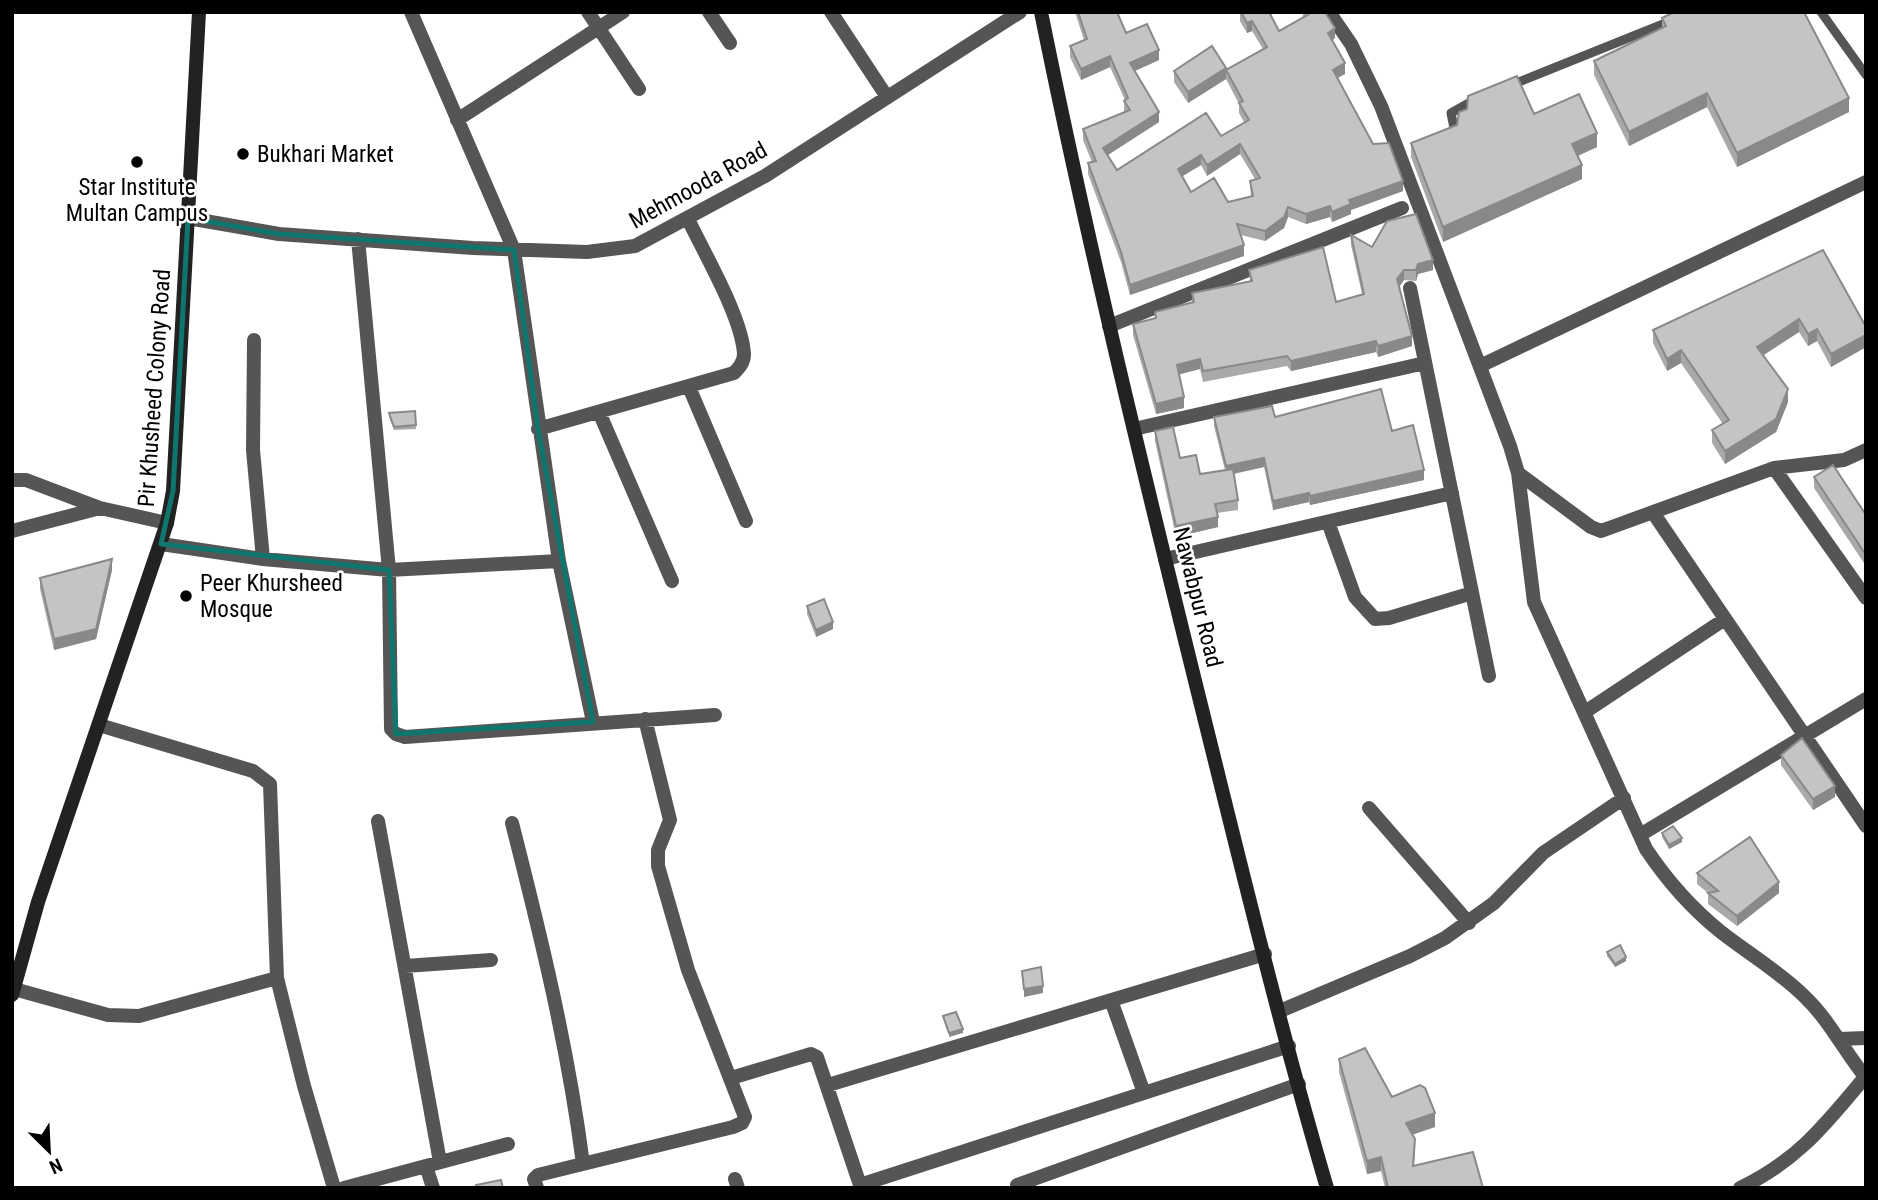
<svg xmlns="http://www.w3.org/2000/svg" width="1878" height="1200" viewBox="0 0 1878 1200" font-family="'Roboto Condensed',sans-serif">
	<rect width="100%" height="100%" fill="#fff"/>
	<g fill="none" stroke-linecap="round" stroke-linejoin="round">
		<!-- lane -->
		<path stroke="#555" stroke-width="9" d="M1821 12 1866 75
			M1509 86 1693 12
			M1448 136 1454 128 1451 113 1476 99"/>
		<!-- street -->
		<path stroke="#555" stroke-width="14" d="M411 12 514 250 559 561 593 722
			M588 12 639 89
			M709 12 730 43
			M831 12 887 97
			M1329 12 1351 44 1381 106 1510 446 1518 473 1534 602 1646 849C1668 882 1691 908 1721 932 1749 954 1780 972 1805 997 1830 1021 1844 1051 1866 1078
			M457 120 623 12
			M188 218 279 234 473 248 587 252 635 246 765 176 1020 12
			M358 239 389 570 391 729 396 734 405 737 715 715
			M1410 288 1489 676
			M1109 326 1402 208
			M254 340 253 450 263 559
			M1480 366 1866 182
			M689 387 746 521
			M599 412 672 581
			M538 429 734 373C740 367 744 362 744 354 742 317 704 253 688 219
			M1134 429 1425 363
			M1774 468 1866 598
			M1518 473 1591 527 1601 531 1774 468 1844 460 1866 450
			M12 480H26L100 508
			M1654 514 1866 826
			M1328 522 1355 597 1375 619 1389 618 1472 593
			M12 531 100 508 167 523
			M161 544 263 559 389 570 559 561
			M1165 559 1452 493
			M1585 712 1725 619
			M99 725 253 771 270 784 277 978 304 1086 334 1188
			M1369 808 1469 923
			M378 821 440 1162
			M512 823C541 937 568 1047 583 1164
			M1640 835 1866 699
			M405 966 491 960
			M14 989 108 1015 139 1016 277 978
			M1111 1000 1144 1093
			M1280 1011 1410 956 1445 938 1494 903 1543 853 1624 798
			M1839 1039 1866 1038
			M731 1078 811 1054 817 1057 861 1188
			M828 1085 1265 954
			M426 1166 433 1188
			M735 1179 738 1188
			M860 1185 1289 1046
			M1017 1185 1299 1084
			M344 1188 508 1144
			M537 1188 534 1179 538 1175 733 1127 742 1123 745 1117 688 970 658 866V850L670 820 645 719
			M1740 1188C1797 1161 1825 1125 1865 1077"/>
		<!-- secondary -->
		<path stroke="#222" stroke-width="14" d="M1041 12C1088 245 1144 475 1201 705 1241 866 1280 1028 1327 1188
			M12 995 38 902 167 523 173 491 199 12"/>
	</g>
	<!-- wall -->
	<path fill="#a9a9a9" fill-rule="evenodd" d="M1075 12H1117L1126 33 1159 60 1135 71 1159 122 1108 155 1117 170 1221 136 1244 122 1239 113V104L1226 79 1188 103 1174 82V71L1226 70 1263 49 1252 31 1247 33 1240 21V12H1276L1271 15 1279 31 1304 17 1301 12H1325L1335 38 1332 41 1345 74 1338 78 1373 144 1403 191 1351 210V214L1332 222 1330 217 1306 224 1288 217 1284 228 1265 241 1241 235 1244 256 1130 295 1121 262 1088 174V163L1092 162 1083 140V129L1124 112V101L1125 100 1110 67 1081 80 1070 57V46L1084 40ZM1240 154 1255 179 1250 181 1251 197 1228 202 1191 192 1182 176 1201 165 1207 176Z
		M1662 18 1849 112 1737 167 1707 107 1629 146 1594 75V61L1662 28Z
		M1534 114 1597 147 1578 156 1582 179 1443 242 1411 157V143Z
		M1351 235 1372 247 1433 270 1418 274 1416 281 1404 280 1399 287 1412 346 1378 357 1376 352 1291 371 1287 366 1203 382 1200 369 1179 374 1184 408 1156 414 1133 335V324L1155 318V312L1192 303V293L1250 281 1249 270 1336 302 1362 294 1351 245Z
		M1823 250 1866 327V347L1831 367 1817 341 1808 346 1799 332 1764 355 1788 402 1776 432 1725 464 1712 443V430L1723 424 1681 363 1667 371 1653 343V330Z
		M415 411 416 429 394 430 389 417V413Z
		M1214 417H1275L1392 431 1424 480 1310 505 1309 502 1273 510 1264 467 1234 474 1238 500V510L1217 513 1218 527 1176 537 1155 441V431L1180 458 1200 474 1225 470 1214 426Z
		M1814 477 1866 515V566L1814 488Z
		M112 570 96 639 54 650 40 589V578Z
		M807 606 833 629 816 637 807 614Z
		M1781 755 1835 797 1813 810 1781 765Z
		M1662 833 1682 842 1669 849 1662 837Z
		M1697 873 1779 893 1737 926 1708 904V893L1697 884Z
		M1607 952 1626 961 1615 967 1607 956Z
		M1339 1059 1435 1127 1412 1134 1415 1153 1414 1166 1483 1188H1385L1381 1171 1367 1174 1339 1072Z"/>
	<!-- shaded-wall -->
	<path fill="#898989" d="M1252 21V31L1247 33V23Z
		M1335 28V38L1328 43V33Z
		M1159 50V60L1130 73V63Z
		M1110 56V67L1081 80V69Z
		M1345 63V74L1333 80V70Z
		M1226 68V79L1188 103V92Z
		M1707 93V107L1629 146V132Z
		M1849 98V112L1737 167V153Z
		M1159 112V122L1103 158V148Z
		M1597 133V147L1572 158V144Z
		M1240 144V154L1207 176V165Z
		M1201 155V165L1178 179V169Z
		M1582 165V179L1443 242V227Z
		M1403 181V191L1351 210V214L1332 222V212L1349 200Z
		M1330 206V217L1306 224V214Z
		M1288 207V217L1284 228 1265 241V231Z
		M1244 245V256L1130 295V285Z
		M1433 260V270L1418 274 1416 281V270L1418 264Z
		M1404 270V280L1397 290V279Z
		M1799 319V332L1757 359V347Z
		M1817 329V341L1808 346V334Z
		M1866 335V347L1831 367V354Z
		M1412 336V346L1378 357V346Z
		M1376 341V352L1291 371V361Z
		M1681 350V363L1667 371V359Z
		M1200 359V369L1177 375V365Z
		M1788 389V402L1776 432 1725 464V451Z
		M1184 397V408L1156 414V404Z
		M1264 458V467L1226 475V466Z
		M1424 470V480L1310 505V496Z
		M1309 493V502L1273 510V501Z
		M1218 517V527L1176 537V526Z
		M112 559V570L96 639 54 650V639Z
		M833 622V629L816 637V630Z
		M1835 786V797L1813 810V799Z
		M1682 838V842L1669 849V845Z
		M1779 882V893L1737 926V916Z
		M1626 957V961L1615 967V964Z
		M1043 986V993L1024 997V989Z
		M963 1029V1033L949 1037V1033Z
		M1435 1113V1127L1406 1137V1123Z
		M1381 1157V1171L1367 1174V1161Z"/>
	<!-- building -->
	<path fill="#c4c4c4" stroke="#898989" stroke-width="2" fill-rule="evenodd" d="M1078 12H1117L1126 33 1147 24 1159 50 1130 63 1159 112 1103 148 1117 170 1206 113 1221 136 1249 120 1239 103 1243 101 1226 70 1267 47 1252 21 1247 23 1241 12H1269L1279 31 1309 14 1308 12H1325L1335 28 1328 33 1345 63 1333 70 1373 144 1389 143 1403 181 1349 200 1351 204 1332 212 1330 206 1306 214 1288 207 1284 217 1265 231 1237 224 1244 245 1130 285 1121 252 1088 163 1096 161 1083 129 1130 110 1124 101 1128 98 1110 56 1081 69 1070 46 1087 39ZM1240 144 1260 178 1250 181 1253 196 1228 202 1214 178 1191 192 1178 169 1201 155 1207 165Z
		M1674 12H1804L1849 98 1737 153 1707 93 1629 132 1594 61 1666 26 1662 18Z
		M1212 46 1226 68 1188 92 1174 71Z
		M1517 76 1534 114 1579 94 1597 133 1572 144 1582 165 1443 227 1411 143 1457 125 1459 112 1467 109 1468 96Z
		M1416 214 1433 260 1418 264 1416 270H1404L1397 279 1412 336 1378 346 1376 341 1291 361 1287 356 1203 371 1200 359 1177 365 1184 397 1156 404 1133 324 1156 318 1155 312 1194 302 1192 293 1252 281 1249 270 1323 247 1336 302 1364 294 1351 235 1372 247 1387 221Z
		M1823 250 1866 327V335L1831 354 1817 329 1808 334 1799 319 1757 347 1788 389 1776 419 1725 451 1712 430 1729 420 1681 350 1667 359 1653 330Z
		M1381 389 1392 431 1413 425 1424 470 1310 496 1309 493 1273 501 1264 458 1226 466 1214 417 1272 406 1275 417Z
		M415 411 416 425 394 427 389 413Z
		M1173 427 1180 458 1196 455 1200 474 1233 469 1238 500 1215 504 1218 517 1176 526 1155 431Z
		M1833 465 1866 515V555L1814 477Z
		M112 559 96 629 54 639 40 578Z
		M824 599 833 622 816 630 807 606Z
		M1802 738 1835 786 1813 799 1781 755Z
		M1673 826 1682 838 1669 845 1662 833Z
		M1750 837 1779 882 1737 916 1708 893 1718 891 1697 873Z
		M1620 945 1626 957 1615 964 1607 952Z
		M1041 967 1043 986 1024 989 1022 971Z
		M956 1012 963 1029 949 1033 943 1016Z
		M1365 1048 1392 1097 1420 1085 1425 1088 1435 1113 1406 1123 1415 1139 1413 1166 1473 1152 1483 1188H1388L1381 1157 1367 1161 1339 1059Z
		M501 1180 503 1188H476V1185Z"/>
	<!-- marked area -->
	<path fill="none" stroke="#0f766e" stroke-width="5" stroke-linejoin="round" d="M188 218 279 234 514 250 538 429 593 722 396 734 389 570 161 544 173 491Z"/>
	<!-- markers -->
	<g fill="#000" stroke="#fff" stroke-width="2.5">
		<circle cx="243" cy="154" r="7"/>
		<circle cx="137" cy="162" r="7"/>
		<circle cx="186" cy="596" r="7"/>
	</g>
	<g text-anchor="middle" stroke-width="5" stroke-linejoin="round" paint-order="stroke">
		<!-- poi labels -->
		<g font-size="23" fill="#000" stroke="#fff" text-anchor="start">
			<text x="257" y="162">Bukhari Market</text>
			<text x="137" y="195" text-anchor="middle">Star Institute<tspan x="137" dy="26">Multan Campus</tspan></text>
			<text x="200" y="591">Peer Khursheed<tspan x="200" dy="26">Mosque</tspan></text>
		</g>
		<!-- street labels -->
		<g font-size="23" fill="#000" stroke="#fff">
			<text transform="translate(698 185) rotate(-29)" y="8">Mehmooda Road</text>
			<text transform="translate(154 388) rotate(-86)" y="8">Pir Khusheed Colony Road</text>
			<text transform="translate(1198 597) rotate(76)" y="8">Nawabpur Road</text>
		</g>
	</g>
	<!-- border -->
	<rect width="1878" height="1200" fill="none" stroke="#000000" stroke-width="28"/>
	<!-- north arrow -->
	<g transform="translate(49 1151) rotate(156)" stroke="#ffffff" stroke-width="5" paint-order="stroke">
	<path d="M0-5L12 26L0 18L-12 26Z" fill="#000000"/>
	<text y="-10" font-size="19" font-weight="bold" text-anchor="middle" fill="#000000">N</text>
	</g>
</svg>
